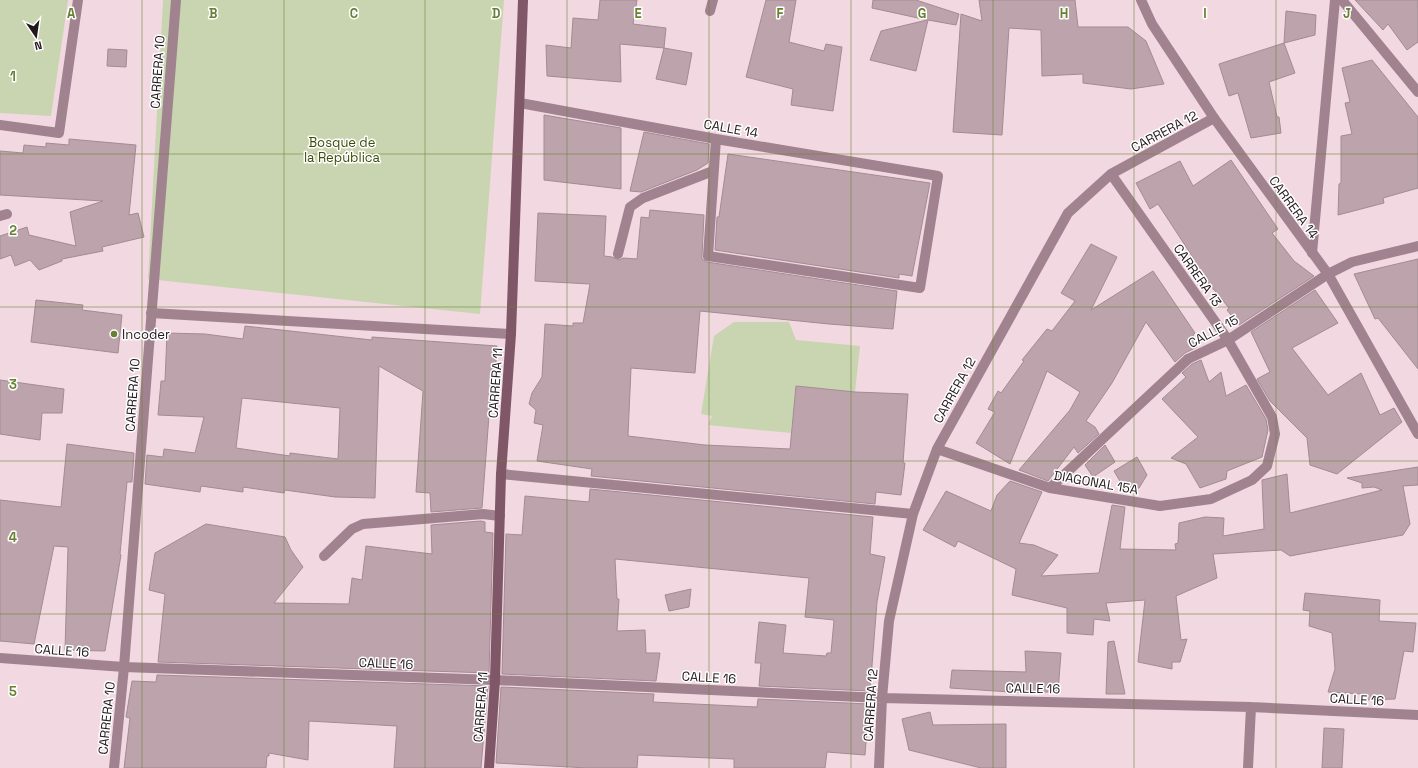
<svg xmlns="http://www.w3.org/2000/svg" width="1418" height="768" viewBox="0 0 1418 768" font-family="'Space Grotesk',sans-serif">
	<rect width="100%" height="100%" fill="#f2d8e1"/>
	<!-- green -->
	<path fill="#c8d5b0" d="M0 0H68L51 116 0 113Z
		M163 0H504L480 314 148 279Z
		M734 322H789L796 340 860 346 855 392 796 386 791 433 708 425 712 416 701 414 714 336Z"/>
	<!-- building -->
	<path fill="#bca3ac" stroke="#a38b94" fill-rule="evenodd" d="M600 0H637L633 24 666 28 664 48 620 44 621 82 547 76 546 45 571 48 573 18 598 20Z
		M766 0H796L789 42 824 51 826 44 842 47 833 111 791 105 793 89 746 77Z
		M873 0H916L959 14 956 25 928 20 916 71 870 60 881 31 927 20 872 8Z
		M979 0H1075L1078 27H1128L1146 41 1164 84 1131 89 1083 83V74L1042 76 1041 30 1009 28 1002 135 953 132 961 14 982 21Z
		M1355 0H1418V42L1407 50 1388 24 1383 30Z
		M1286 11 1316 15 1315 35 1284 43Z
		M1284 43 1295 73 1269 82 1277 117H1279L1281 133 1251 138 1238 93 1229 96 1219 64Z
		M664 48 692 53 686 85 656 79Z
		M108 49 127 50 126 67 107 66Z
		M1372 60 1418 117V188L1383 198 1384 203 1338 215 1339 184 1341 183V136L1352 134 1345 103 1350 102 1342 68Z
		M544 115 621 128V189L544 180Z
		M644 132 709 144 708 163 697 170 641 192 630 191Z
		M69 139 136 145 129 215 138 213 144 237 102 247 103 251 62 259V261L39 270 30 260 15 266 11 255 0 259V236L27 227 29 235 76 246 70 212 103 201 0 195V151L23 153 24 145 46 147V143L69 145Z
		M728 154 930 183 912 276 899 274V278L715 250 717 217H719Z
		M1231 160 1278 229 1272 233 1294 261 1314 276 1239 325 1227 310 1229 308 1191 262 1194 259 1158 204 1150 209 1136 183 1180 161 1193 186Z
		M650 210 704 215 702 256V259L707 262 897 291 893 329 829 324 700 311 695 373 631 368 628 436 705 445 790 449 796 386 855 392 908 394 903 463H905L901 495 876 492 875 504 591 476 592 469 537 461 543 425 534 423 536 410 529 404 532 393 542 377 545 324 573 326V323H583L590 284 535 281 538 213 606 216 604 256 612 257 619 260 623 258 637 259 641 217 649 218Z
		M1091 244 1117 257 1091 310 1153 271 1195 333 1193 335 1197 347 1185 353 1175 362 1146 322 1112 383 1086 421 1095 427 1099 434 1078 453 1074 447 1048 481 1019 470 1070 410 1080 392 1047 371 1010 464 976 443 995 412 988 409 998 391 1001 393 1024 361 1022 360 1047 329 1052 331 1075 301 1061 293Z
		M1418 259V369L1378 318 1375 319 1354 274Z
		M1315 290 1338 323 1292 348 1328 395 1361 373 1380 415 1394 408 1402 422 1337 474 1310 465 1307 438 1270 401 1257 379 1270 372 1251 332Z
		M36 300 83 305 82 310 122 315 118 353 31 342Z
		M245 326 372 340V337L497 346 495 376H492L482 508 431 512 430 493 416 492 423 391 379 366 375 498 335 497 285 490 284 493 243 487V492L201 486 200 492 145 484 147 455 163 457 164 449 195 453 204 417 158 415 161 381H165L167 333 205 334 243 339ZM242 398 340 408 338 459 290 453V456L236 448Z
		M1201 360 1209 382 1221 372 1226 396 1246 385 1266 419 1268 430 1262 457 1227 471 1226 479 1200 488 1186 464 1171 458 1198 437 1162 399 1186 377 1182 373 1192 364Z
		M0 380 64 389 62 413H42L40 440 0 434Z
		M67 444 134 453 132 482H127L120 554 121 555 105 651 65 650 68 547 54 546 34 644 0 641V500L61 507Z
		M1105 445 1115 462 1093 477 1085 465Z
		M1137 457 1147 475 1139 488H1124L1114 471Z
		M1418 467V485L1403 486 1410 524 1403 535 1290 556 1281 550 1213 554 1217 578 1176 596 1181 640 1187 639 1180 662H1172V669L1138 662 1145 600 1106 603 1110 621 1094 619 1093 635 1067 633V608L1012 595 1016 569 958 541 955 547 923 530 946 491 991 511 997 495 1010 481 1042 492 1019 543 1034 545 1058 555 1041 576 1099 573 1112 505 1125 507 1120 549 1176 550 1175 544 1178 543 1179 523 1205 517 1224 518 1223 536 1264 529 1262 480 1287 474 1290 513 1382 490 1374 487 1362 488V483L1347 478Z
		M590 489 873 517 870 554 885 557 877 602 870 691 759 686 761 663H755L759 622 786 625 783 653 826 656 827 653H831L834 620 805 617 809 578 615 559 617 599H619L617 631 645 630 646 653H660L656 681 502 674 506 534 522 535 525 496 589 502Z
		M481 521 485 522V532L493 533 489 673 158 662 165 594 149 590 155 553 206 524 285 537 291 550 303 567 274 603 349 604 352 578 362 580 366 546 432 554 431 525Z
		M691 589 689 607 669 611 665 595Z
		M1305 593 1380 600 1379 621 1416 623 1413 652 1404 651 1395 699 1362 700 1363 694 1328 692 1335 669 1332 633 1309 626 1310 611 1303 610Z
		M1114 641 1125 694H1106L1108 642Z
		M1025 651 1061 653 1058 692H1010L950 688 952 670 1026 672Z
		M157 675 488 686 481 768H394L397 726 309 721 308 760 269 753V756H267L266 768H124L130 718 126 717 132 681 156 682Z
		M501 687 654 694 653 702 757 707 758 699 869 704 865 755 827 752 825 768H734V759L638 755 637 768H588L496 763Z
		M930 712 933 725 1006 724V768H981L909 750 902 719Z
		M1324 728 1344 729 1342 768H1322Z"/>
	<g fill="none" stroke-linecap="round" stroke-linejoin="round">
		<!-- pedestrian -->
		<path stroke="#a0838e" stroke-width="10" d="M1188 359 1228 340
			M114 768 124 667 176 0"/>
		<!-- minor -->
		<path stroke="#a0838e" stroke-width="10" d="M1342 0 1418 92
			M710 11 713 0
			M520 103 716 139 938 176 920 288 708 256 716 139
			M0 125 59 133 78 0
			M0 216 7 214
			M1312 253 1335 0
			M618 254 630 207 643 198 713 171
			M151 313 511 334
			M1228 340 1328 274 1352 262 1418 246
			M937 449 1050 488 1160 506 1211 499 1252 480 1267 466 1275 434 1272 417 1228 340 1111 174
			M501 474 913 514
			M1050 488 1188 359
			M324 556 352 529 363 524 483 514 500 516
			M0 658 124 667 495 680 882 698 1251 707 1418 715
			M879 768 882 698 889 621 913 514 937 449 1068 213 1111 174 1214 118
			M1248 768 1251 707"/>
		<!-- tertiary -->
		<path stroke="#a0838e" stroke-width="10" d="M1141 0 1152 24 1214 118 1328 274 1418 434"/>
		<!-- secondary -->
		<path stroke="#7f5767" stroke-width="10" d="M489 768 495 680 501 474 511 334 523 0"/>
	</g>
	<!-- grid -->
	<path fill="none" stroke="#698033" stroke-width="1" stroke-opacity="0.55" d="M142 0V768M284 0V768M425 0V768M567 0V768M709 0V768M851 0V768M993 0V768M1134 0V768M1276 0V768M0 154H1418M0 307H1418M0 461H1418M0 614H1418"/>
	<!-- markers -->
	<circle fill="#698033" stroke="#fff" stroke-width="1.5" cx="114" cy="334" r="4"/>
	<g text-anchor="middle" stroke-width="3" stroke-linejoin="round" paint-order="stroke">
		<!-- street labels -->
		<g font-size="13" fill="#21181c" stroke="#fff">
			<text transform="translate(157 72) rotate(-86)" y="5">CARRERA 10</text>
			<text transform="translate(731 128) rotate(10)" y="5">CALLE 14</text>
			<text transform="translate(1164 131) rotate(-28)" y="5">CARRERA 12</text>
			<text transform="translate(1294 207) rotate(54)" y="5">CARRERA 14</text>
			<text transform="translate(1198 275) rotate(55)" y="5">CARRERA 13</text>
			<text transform="translate(1213 331) rotate(-28)" y="5">CALLE 15</text>
			<text transform="translate(495 383) rotate(-86)" y="5">CARRERA 11</text>
			<text transform="translate(954 390) rotate(-61)" y="5">CARRERA 12</text>
			<text transform="translate(132 395) rotate(-86)" y="5">CARRERA 10</text>
			<text transform="translate(1096 482) rotate(10)" y="5">DIAGONAL 15A</text>
			<text transform="translate(62 650) rotate(4)" y="5">CALLE 16</text>
			<text transform="translate(386 663) rotate(2)" y="5">CALLE 16</text>
			<text transform="translate(709 677) rotate(3)" y="5">CALLE 16</text>
			<text transform="translate(1033 688) rotate(1)" y="5">CALLE 16</text>
			<text transform="translate(1357 699) rotate(3)" y="5">CALLE 16</text>
			<text transform="translate(870 705) rotate(-86)" y="5">CARRERA 12</text>
			<text transform="translate(480 707) rotate(-86)" y="5">CARRERA 11</text>
			<text transform="translate(106 718) rotate(-84)" y="5">CARRERA 10</text>
		</g>
		<!-- park labels -->
		<g font-size="13" fill="#3b4c08" stroke="#fff">
			<text x="342" y="147">Bosque de<tspan x="342" dy="15">la República</tspan></text>
		</g>
		<!-- poi labels -->
		<g font-size="13" fill="#21181c" stroke="#fff" text-anchor="start">
			<text x="122" y="339">Incoder</text>
		</g>
	</g>
	<g font-size="13" text-anchor="middle" font-weight="bold" fill="#698033" stroke="#fff" stroke-width="3" stroke-linejoin="round" paint-order="stroke">
		<text x="71" y="18">A</text>
		<text x="213" y="18">B</text>
		<text x="354" y="18">C</text>
		<text x="496" y="18">D</text>
		<text x="638" y="18">E</text>
		<text x="780" y="18">F</text>
		<text x="922" y="18">G</text>
		<text x="1064" y="18">H</text>
		<text x="1205" y="18">I</text>
		<text x="1347" y="18">J</text>
		<text x="13" y="81">1</text>
		<text x="13" y="235">2</text>
		<text x="13" y="389">3</text>
		<text x="13" y="542">4</text>
		<text x="13" y="696">5</text>
	</g>
	<!-- north arrow -->
	<g transform="translate(36 36) rotate(167)" stroke="#ffffff" stroke-width="3" paint-order="stroke">
	<path d="M0-3L7 15L0 10L-7 15Z" fill="#21181c"/>
	<text y="-6" font-size="11" font-weight="bold" text-anchor="middle" fill="#21181c">N</text>
	</g>
</svg>
